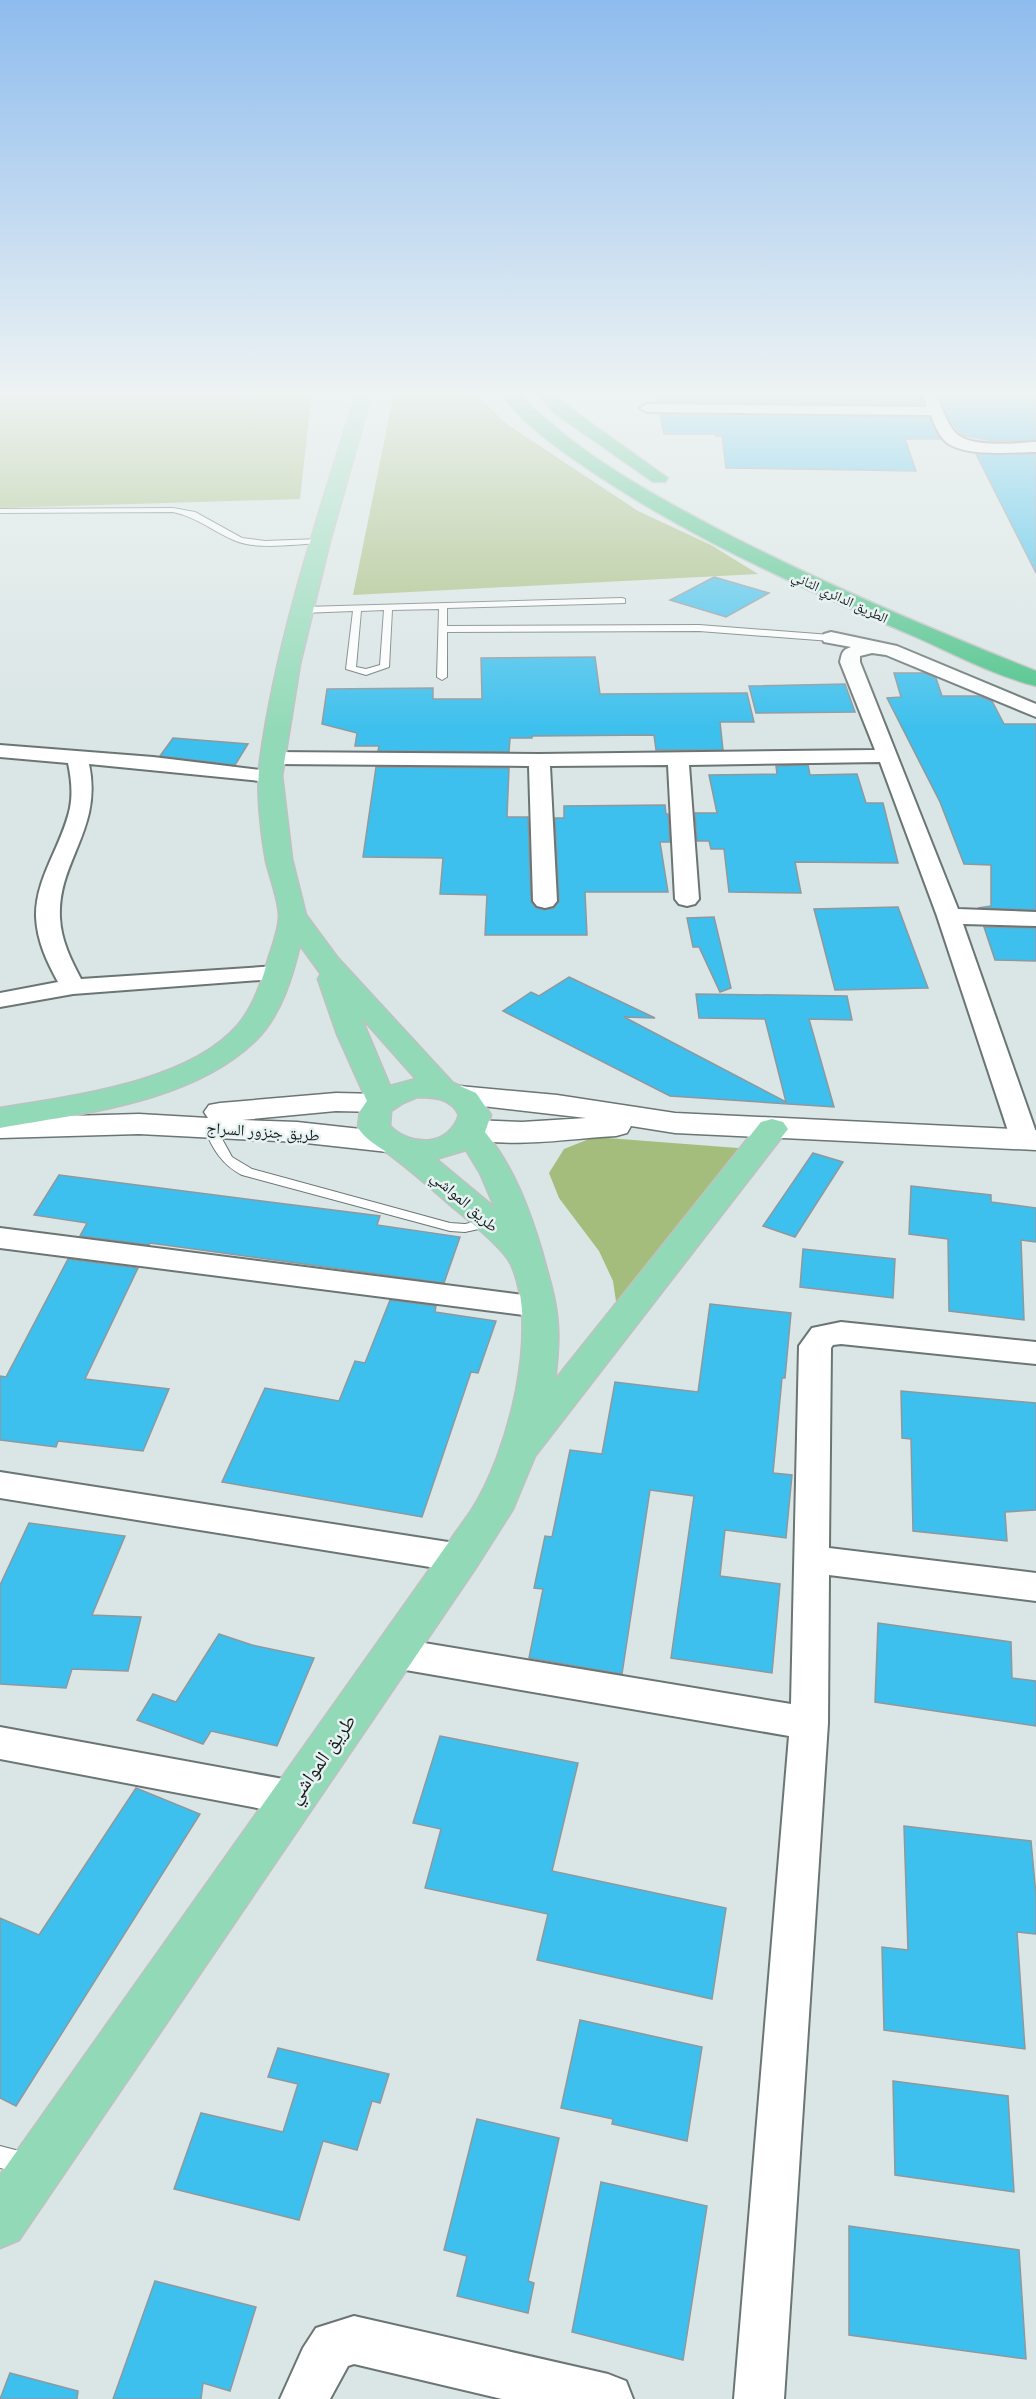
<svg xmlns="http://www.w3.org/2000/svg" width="1036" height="2399" viewBox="0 0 1036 2399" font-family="'Fira Sans Condensed','Noto Naskh Arabic',sans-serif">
	<rect width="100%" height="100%" fill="#dae5e5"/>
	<!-- green -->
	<path fill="#a5bd7c" d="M0 393H318L311 400 300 499 0 508Z
		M394 393H474L508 425 638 511 711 545 758 574 353 595Z
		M594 1137 751 1149 618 1315 613 1281 599 1251 559 1198 549 1173 564 1149Z"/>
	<!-- building -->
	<path fill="#3dc0ed" stroke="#8f989d" stroke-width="1.5" d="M656 393H921L924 405 658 402Z
		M938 393H1036V440L992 441 962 435 950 421Z
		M660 414 929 417 940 439H905L916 471 726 468 722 436H716V434H664Z
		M976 454H1036V573Z
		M714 577 769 593 726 617 670 600Z
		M595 657 600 694 747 693 754 722H720L723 750H656L654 735 532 736V738H510L509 752 378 751 379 746H355L357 733 322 724 327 689 433 688V699H482L481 658Z
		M894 673H925L936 678 942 696H979L992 701 1004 724H1036V910L978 908 991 906V865L964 864 940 802 887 698 901 697Z
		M845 684 855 712 756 713 749 686Z
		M173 738 248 744 235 765 160 756Z
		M808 765 810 775 857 774 866 803H883L898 863 795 862 801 893 729 892 724 849H711L709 841H697L695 813H717L709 775 777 774 776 766Z
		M376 767 509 768 507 817H528L531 901 535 907 544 910 554 908 559 901 555 818H564V806L665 805 666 814H668L670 842H660L668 892H585L587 935H485L487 895 440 894 443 858 363 857Z
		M898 907 928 988 835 990 814 909Z
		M714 917 731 988 720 992 699 947H693L687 918Z
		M984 927 1036 928V961L995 960Z
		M569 977 655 1018 624 1017 786 1102 765 1019 699 1018 696 994 847 996 852 1020 809 1019 834 1107 670 1096 503 1011 531 992 539 996Z
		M813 1153 843 1162 795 1237 763 1226Z
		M59 1175 380 1216 377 1225 460 1237 444 1283 150 1243 149 1245 80 1236 87 1223 34 1215Z
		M911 1186 991 1195V1202L1036 1208V1242L1021 1240 1024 1320 949 1311 948 1239 909 1234Z
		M803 1249 895 1259 893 1298 800 1287Z
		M68 1259 138 1268 85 1379 169 1389 143 1451 58 1441 56 1447 0 1440V1376L6 1377Z
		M390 1300 436 1306 435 1312 496 1321 478 1373 471 1372 422 1517 222 1482 265 1388 339 1401 355 1361 365 1363Z
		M710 1304 791 1313 785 1378H782L773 1473 792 1475 786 1538 725 1530 720 1576 780 1584 772 1673 671 1658 694 1496 650 1490 622 1674 529 1658 543 1589 534 1588 545 1536 552 1537 570 1450 602 1454 615 1382 698 1392Z
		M901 1391 1036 1403V1510L1005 1512 1007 1541 913 1531 911 1439 902 1438Z
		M29 1523 125 1536 92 1615 141 1617 128 1671 72 1669 66 1688 0 1684V1585Z
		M878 1623 1011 1642 1012 1678 1036 1681V1726L875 1702Z
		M219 1634 252 1645 314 1658 277 1746 211 1731 203 1744 137 1720 153 1694 176 1702Z
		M440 1736 578 1763 552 1871 726 1908 712 1999 537 1960 548 1914 425 1888 441 1829 413 1823Z
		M136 1788 200 1814 16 2106 0 2098V1918L39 1935Z
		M904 1826 1031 1841 1036 1895V1934L1017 1932 1025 2049 884 2030 882 1947 908 1950Z
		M580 2020 702 2047 687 2141 612 2124 613 2119 561 2108Z
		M278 2048 389 2074 380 2103 372 2101 357 2150 323 2141 299 2220 174 2189 201 2113 283 2132 298 2084 268 2077Z
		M893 2081 1008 2096 1014 2192 895 2175Z
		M477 2119 559 2138 528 2281 534 2283 528 2313 457 2296 467 2256 444 2250Z
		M601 2182 707 2206 683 2360 572 2332Z
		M849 2226 1019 2250 1026 2359 849 2335Z
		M155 2281 256 2307 230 2391 203 2383 201 2399H113Z
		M10 2373 78 2391 77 2399H0Z"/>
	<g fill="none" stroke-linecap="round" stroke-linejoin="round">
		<!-- service casing -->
		<g stroke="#6a7574" stroke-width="2">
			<path id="service" d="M173 508 195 512 242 538 265 541 320 539 324 541 320 543C296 544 258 550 236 541 214 532 197 517 173 512L0 513V509Z
				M622 598 625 599V603L447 608V626L699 625 831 635 835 638 831 641 699 631 447 632V677L442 680 437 677 439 609 392 610 389 667 366 675 346 669 353 611 303 613 299 610 303 607ZM384 610 380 665 366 669 356 667 361 611Z
				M210 1124 216 1128 232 1157 252 1169 450 1223 465 1224 492 1218 499 1222 497 1225 465 1232 450 1231 242 1175C221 1164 213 1149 204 1128Z
				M0 2146 35 2155 38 2163 35 2171 27 2174 0 2168Z"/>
		</g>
		<!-- minor casing -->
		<g stroke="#6a7574" stroke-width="4">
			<path id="minor" d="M923 393H935C942 406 945 420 954 431 967 449 1016 443 1036 442V452C1013 452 961 458 944 440 938 433 934 424 931 415L647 412 640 408 647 404 927 407Z
				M831 632 897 646 1036 704V717L886 655 872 653 860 656V662L958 909 1036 912V926L963 924 1036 1132 1035 1146 1025 1148 1015 1146 1011 1140 937 916 880 762 689 765 699 899 695 904 687 906 679 904 675 899 668 765 550 766 557 901 553 906 545 908 537 906 533 901 529 766 272 764 265 762 262 758 265 754 272 752 539 754 875 750 840 662C842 653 842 650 851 647L824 642 822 638 824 634Z
				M0 745 153 757 277 772 281 776 277 780 270 782 89 764C103 830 57 861 60 918 61 940 71 960 81 979L278 966 287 968 290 973 287 978 73 994 0 1007V993L58 982C47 962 37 941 36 917 35 878 62 846 70 808 73 793 71 777 68 763L0 757Z
				M0 1228 539 1297 550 1300 554 1307 550 1314 539 1317 0 1248Z
				M841 1322 1036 1342V1364L841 1344 833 1345 831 1348 829 1548 1036 1573V1601L829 1575 828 1723 784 2399H734L789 1736 394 1668 381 1664 376 1653 381 1642 394 1638 791 1704 799 1346 812 1328Z
				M0 1472 461 1544 473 1548 478 1558 473 1568 461 1572 0 1498Z
				M0 1727 294 1781 308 1786 314 1798 308 1810 294 1815 0 1759Z
				M354 2316 608 2374 626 2381 633 2399H502L354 2364 348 2366 330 2399H280L303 2348 316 2328Z"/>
		</g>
		<!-- tertiary casing -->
		<g stroke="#6a7574" stroke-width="3">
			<path id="tertiary" d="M459 1086 557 1095 675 1113 1036 1130V1150L675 1133 631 1126 627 1133 616 1136C566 1139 509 1149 460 1137L455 1130 460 1123 471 1120 522 1122 586 1118 448 1102 444 1095 448 1088Z
				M336 1093 380 1094 391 1096 396 1103 391 1110 380 1112 336 1111 242 1120 297 1122 388 1132 399 1135 404 1142 399 1149 388 1152 297 1142 139 1134 0 1138V1118L139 1114 208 1118 204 1112 209 1105 220 1103Z"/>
		</g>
		<!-- primary casing -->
		<g stroke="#bfc0c0" stroke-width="3">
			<path id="primary" d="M356 393H372L330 541 300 664 282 776 292 859 306 915 337 957 453 1083 476 1093 491 1115 485 1132C514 1168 529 1208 542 1252 549 1278 557 1302 558 1329 559 1346 557 1363 555 1380L761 1122 772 1119 783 1122 788 1129 535 1456 513 1509 475 1569 19 2240 0 2248V2175L471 1511C508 1454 541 1329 511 1264 504 1249 464 1216 449 1204 430 1187 410 1170 389 1154 377 1145 367 1141 358 1128L360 1111 367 1101 337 1034 318 979 321 974 300 945C292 978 281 1015 256 1040 193 1102 84 1113 0 1128V1108C71 1096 188 1083 238 1025 253 1007 261 985 267 963 271 949 280 929 279 914 278 897 270 878 266 861 261 834 256 788 260 761 277 636 319 514 356 393ZM361 1017 416 1079 390 1086ZM417 1097C434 1097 451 1098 459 1115 449 1147 411 1147 390 1126L391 1111 403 1103ZM466 1150 480 1173 495 1208 436 1159Z"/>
		</g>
		<!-- motorway casing -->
		<g stroke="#bfc0c0" stroke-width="3">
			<path id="motorway" d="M500 393H518C579 455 656 497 733 537 831 587 933 630 1036 671V686C996 676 956 655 918 638 803 589 685 536 582 465 553 445 521 422 500 393Z
				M536 393H554L566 405 668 478 665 482H653L554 413Z"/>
		</g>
		<!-- service -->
		<use href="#service" fill="#fff" fill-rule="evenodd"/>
		<!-- minor -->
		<use href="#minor" fill="#fff" fill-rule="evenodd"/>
		<!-- tertiary -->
		<use href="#tertiary" fill="#fff" fill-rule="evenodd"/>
		<!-- primary -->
		<use href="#primary" fill="#92dab7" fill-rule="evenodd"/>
		<!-- motorway -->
		<use href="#motorway" fill="#4ac287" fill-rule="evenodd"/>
	</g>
	<!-- sky -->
	<linearGradient id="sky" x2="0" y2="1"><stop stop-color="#8ebcee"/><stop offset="0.54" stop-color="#eef3f3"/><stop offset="1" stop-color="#eef3f3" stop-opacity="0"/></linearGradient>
	<rect width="1036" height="729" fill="url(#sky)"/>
	<g text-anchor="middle" stroke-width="5" stroke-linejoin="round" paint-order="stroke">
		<!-- far-street labels -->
		<g font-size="14" fill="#191d1d" stroke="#e7f3f2">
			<text transform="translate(840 597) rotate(25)" y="5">الطريق الدائري الثاني</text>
		</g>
		<!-- street labels -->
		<g font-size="16" fill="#191d1d" stroke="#e7f3f2">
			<text transform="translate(263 1131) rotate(4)" y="6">طريق جنزور السراج</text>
			<text transform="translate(465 1201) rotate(41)" y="6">طريق المواشي</text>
		</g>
		<!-- near-street labels -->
		<g font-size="20" fill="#191d1d" stroke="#e7f3f2">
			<text transform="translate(321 1759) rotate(-55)" y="7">طريق المواشي</text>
		</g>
	</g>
</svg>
